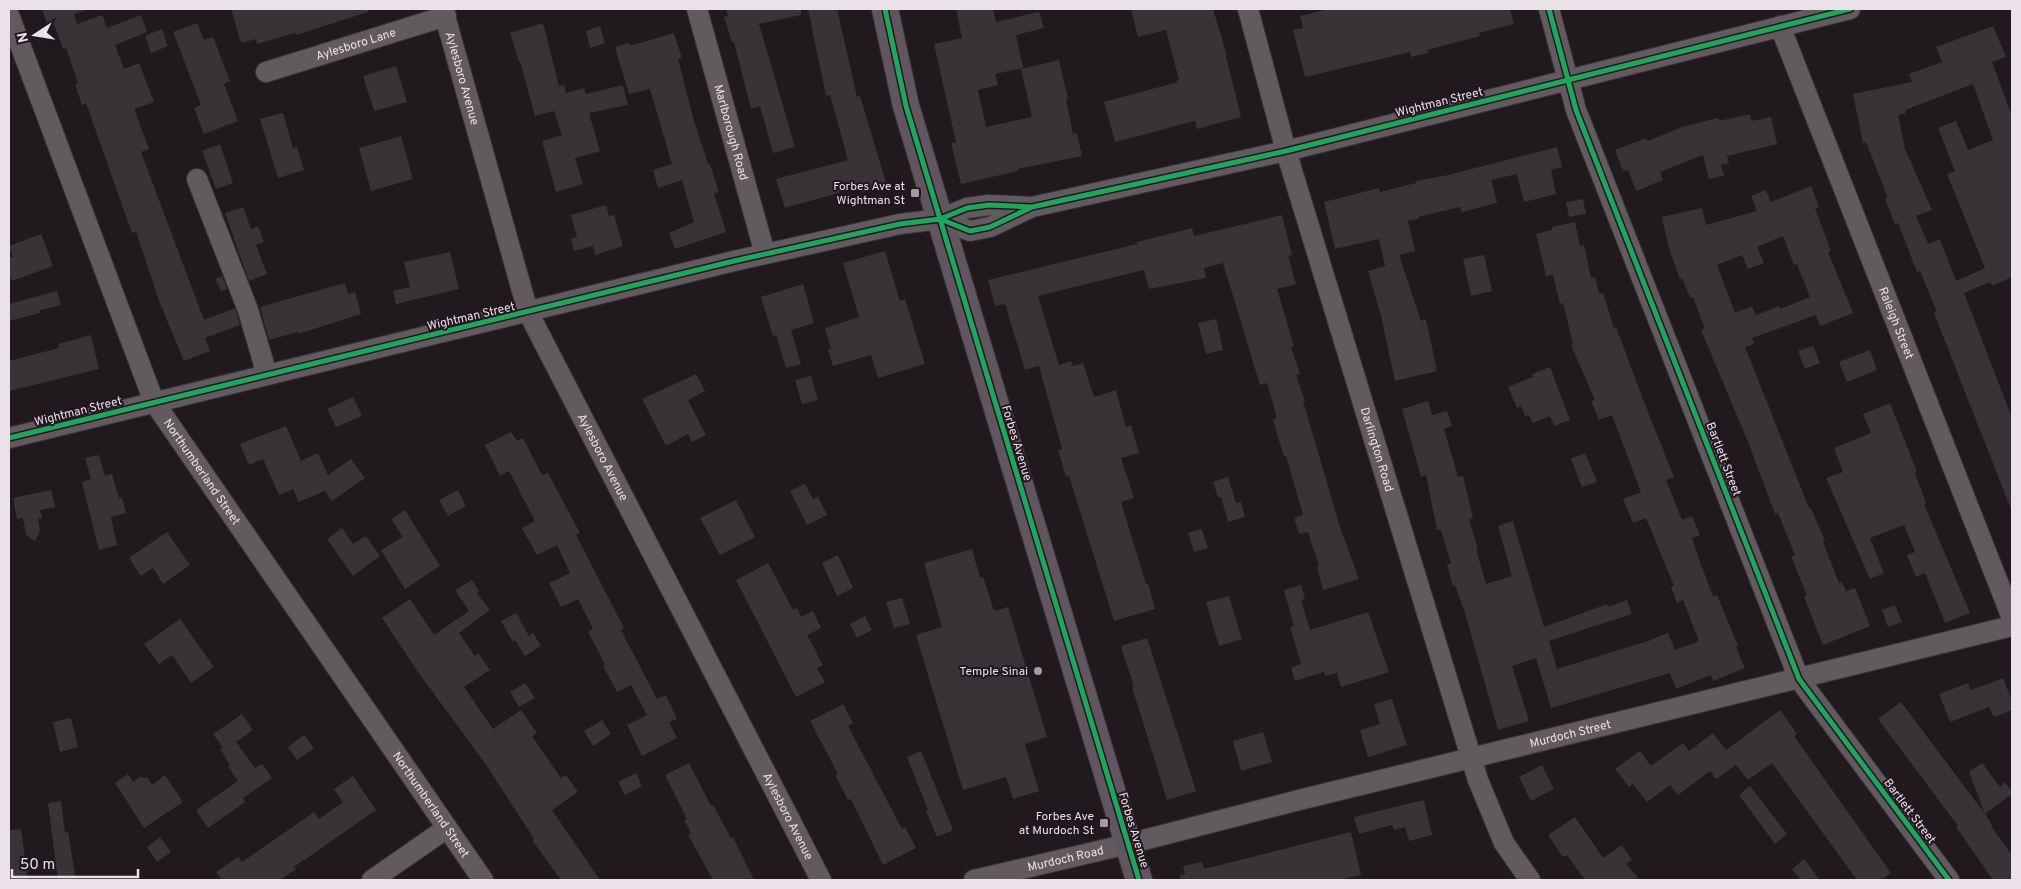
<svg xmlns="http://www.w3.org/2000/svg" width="2021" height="889" viewBox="0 0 2021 889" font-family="Overpass,sans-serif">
	<rect width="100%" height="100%" fill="#201a1f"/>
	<!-- building -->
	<path fill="#383337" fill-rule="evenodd" d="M42 9H84V11L74 14 77 24 102 15 107 28 141 15 147 32 115 45 124 69 139 63 154 102 134 109 149 149 141 152 204 320 235 308 240 325 205 338 210 351 184 361 159 301 136 232 132 233 86 103 82 105 75 84 78 83 66 48 63 49 53 22 47 24Z
		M231 9H367L368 12 296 35 295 33 257 44 256 39 241 43Z
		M726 9H801V15L759 24 795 147 773 153 760 106 751 109 734 42H732L724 17 728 16Z
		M808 9H837L857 97 860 96 887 186 861 193 859 187 785 208 776 179 848 160 830 95 826 96Z
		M956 9H993L996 22 1039 12 1044 28 1016 35 1023 68 995 74 998 85 978 90 986 127 1032 117 1021 69 1059 60 1068 99H1066L1073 134 1077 133 1082 156 1018 169V171L961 184 951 143 956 142 934 44 962 38Z
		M1131 9H1213L1227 56H1226L1241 117 1197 129 1195 121 1115 142 1104 102 1178 82 1177 80H1179L1166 30 1138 37Z
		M1329 9H1510L1514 24 1479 33 1480 36 1427 50 1428 53 1411 57 1410 52 1305 77 1293 30 1303 28 1300 16Z
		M197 23 204 40 213 37 230 81 224 84 238 121 204 134 194 108 201 105 173 32Z
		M543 23 559 86 564 85 566 93 584 88 586 94 623 85 628 105 589 113 600 151 575 158 583 184 556 192 542 141 562 135 554 111 535 116 520 61 519 62 510 33Z
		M600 26 605 43 590 48 586 31Z
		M1993 26 2006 57 1992 62 2012 116V277L1992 286 1990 282 1964 293 2012 418 2011 509 1934 313 1937 312 1920 271 1917 272 1898 223 1895 224 1885 199 1888 198 1866 142 1863 143 1853 94 1912 82 1909 74 1942 62 1936 47ZM1973 84 1993 140 1968 150 1956 121 1938 128 1955 171 1947 174 1985 268 1956 281 1940 239 1928 244 1916 216 1932 210 1905 149 1898 115 1906 113 1905 110Z
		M162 29 168 46 151 53 145 36Z
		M674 33 682 58 678 59 694 121 708 164H710L719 192 714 193 726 232 675 249 669 233 694 222 682 180 658 188 653 170 672 164 650 89 629 94 615 47 629 43 630 46Z
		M396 66 407 102 374 111 363 76Z
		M283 113 293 148 297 147 304 170 278 178 260 119Z
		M1750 114 1751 121 1771 117 1777 144 1727 156 1729 163 1721 165 1724 176 1709 179 1703 155 1660 172 1663 180 1636 191 1628 170 1623 171 1615 150 1646 138 1648 141 1682 127 1718 118 1719 121Z
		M401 136 413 179 371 191 359 148Z
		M220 144 233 183 216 189 202 151Z
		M1557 147 1562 167 1551 170 1556 194 1524 202 1517 174 1491 180 1497 203 1462 212 1460 207 1418 217 1419 219 1408 221 1415 251 1399 255 1421 321 1426 319 1437 371 1395 381 1381 316 1368 271 1385 266 1379 239 1335 249 1324 202 1379 188 1380 192 1416 183V181L1444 176Z
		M1811 186 1819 207 1815 208 1831 251 1828 252 1853 313 1820 326 1816 315 1752 338 1754 344 1745 347 1809 508H1811L1825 541 1823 542 1839 583 1842 582 1846 591 1855 588 1870 626 1823 645 1804 597 1807 596 1791 556 1795 555 1778 513 1775 514 1748 442 1701 330 1705 329 1693 297 1690 298 1682 278 1680 279 1669 249 1662 217 1702 208 1706 225 1757 211 1751 196 1766 190 1771 202ZM1783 236 1794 265 1797 264 1810 297 1780 309 1779 306 1756 315 1752 306 1735 313 1717 265 1742 255 1748 269 1764 263 1757 247Z
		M1583 199 1586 214 1569 217 1566 202Z
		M606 205 609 216 614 215 623 246 595 255 593 246 574 251 571 239 577 237 571 215Z
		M243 207 251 229 258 226 264 242 256 245 267 274 249 281 225 213Z
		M1282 215 1292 255 1288 256 1296 284 1277 289 1294 346 1291 347 1300 374 1296 375 1305 401H1303L1340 527 1359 579 1323 590 1317 567 1319 566 1308 532 1299 534 1294 518 1303 515 1286 456 1284 457 1273 420 1277 418 1267 383 1260 385 1223 263 1204 268 1206 278 1149 289 1144 270 1038 296 1059 365 1071 361 1073 366 1083 363 1094 397 1116 390 1126 427 1131 425 1139 453 1121 458 1134 498 1121 502 1146 584 1148 583 1155 609 1114 621 1069 476 1066 477 1058 450 1062 449 1039 366 1025 370 1005 304 995 306 988 280 1137 244V242L1192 228 1194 236Z
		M1575 222 1580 246 1584 245 1591 278 1595 277 1599 294 1603 293 1614 328 1616 327 1644 402 1674 477 1666 480 1682 520 1692 516 1700 535 1692 538 1701 565 1713 596 1717 595 1738 646 1736 647 1745 668 1713 681 1711 675 1676 689 1670 673 1551 708 1536 658 1512 666 1529 721 1498 730 1465 613 1455 585 1453 586 1447 565 1451 563 1441 530H1437L1426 475 1421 477 1402 409 1428 401 1432 415 1447 411 1452 426 1444 429 1458 477 1463 476 1473 518 1469 519 1478 549H1476L1486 584 1512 576 1498 526 1513 521 1544 627 1607 604 1608 607 1627 600 1632 614 1549 641 1557 669 1648 641 1668 633 1675 650 1699 641 1683 600 1677 603 1671 587 1674 586 1646 518 1633 523 1623 499 1641 492 1612 415 1599 420 1591 401 1595 400 1571 345 1573 344 1563 303 1560 304 1553 275 1546 276 1536 234 1552 230V227Z
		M41 234 53 266 12 281 9 273V258L13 257 9 246Z
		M885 251 900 301 905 299 925 364 878 378 871 355 833 366 828 350 831 349 825 328 859 317 843 263Z
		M450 252 459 289 396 304 393 291 410 287 404 262Z
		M1484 255 1492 291 1471 296 1463 259Z
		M222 276 227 289 221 291 215 279Z
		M345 283 348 294 355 292 361 314 298 334V332L269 340 260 307Z
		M803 284 814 323 791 330 801 364 786 368 776 335 773 336 761 297Z
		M57 291 61 305 40 310V313L9 321V304Z
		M1216 319 1223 350 1206 354 1198 323Z
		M91 335 99 369 9 391V361L59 348 58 344Z
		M1813 346 1820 363 1805 369 1798 351Z
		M1870 350 1877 370 1847 382 1839 362Z
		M1550 367 1570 420 1554 426 1550 416 1533 423 1529 415 1525 416 1521 406 1517 408 1508 387 1533 377 1532 374Z
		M696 374 705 391 688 400 706 435 692 442 688 434 666 446 642 399Z
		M811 376 818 400 802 404 795 380Z
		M353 397 362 416 336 427 327 409Z
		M1890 403 1917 472 1915 473 1926 503 1924 504 1970 613 1945 623 1925 573 1916 577 1907 555 1915 552 1904 525 1870 538 1884 573 1870 579 1826 478 1843 472 1834 448 1871 433 1863 414Z
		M286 426 301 461 318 453 328 475 351 459 365 478 332 501 325 491 299 502 293 489 279 495 263 459 249 465 240 444Z
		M511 432 517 441 523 438 542 475 548 473 580 533 576 535 624 628 621 630 657 699 666 695 677 719 669 722 677 738 642 756 627 725 647 715 631 685 617 692 603 666 605 664 588 632 593 629 578 599 561 607 549 583 570 573 557 545 537 555 522 528 535 521 509 471 500 476 485 445Z
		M1585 453 1597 482 1582 487 1571 459Z
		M99 455 105 476 112 474 119 498 122 497 126 513 111 517 117 545 99 550 82 482 91 479 85 458Z
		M1228 477 1236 503 1241 502 1245 517 1228 522 1221 497H1218L1213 482Z
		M805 484 813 499 818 497 827 515 807 525 790 491Z
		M51 490 55 507 40 510 42 518 38 519 40 531 35 541 26 535 23 518 17 519 13 498Z
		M458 490 466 506 448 516 439 500Z
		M736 500 755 537 720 555 700 518Z
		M405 510 440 566 405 589 381 550 403 537 391 519Z
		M342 528 353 544 366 536 380 556 353 576 327 539Z
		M1202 529 1208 548 1194 552 1188 533Z
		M167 532 190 565 163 584 153 568 141 576 129 558Z
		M972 549 980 578 983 577 994 611 1008 607 1047 737 1025 744 1039 791 1013 799 1006 777 963 790 916 635 942 627 924 563Z
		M838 555 853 588 837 596 822 563Z
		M768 563 793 610 797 608 801 617 813 611 821 628 807 635 823 665 817 668 825 682 796 697 736 580Z
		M472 580 479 591 477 593 490 610 459 633 475 656 478 653 490 670 464 687 493 729 521 710 537 733 532 736 561 778 566 775 578 792 552 810 600 880H561L532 840 534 839 487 766 418 672 382 618 410 599 434 635 469 611 455 590Z
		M1301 585 1305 599 1301 600 1310 630 1368 612 1389 672 1341 687 1337 673 1325 676 1324 672 1295 681 1291 668 1301 664 1290 627 1294 626 1284 590Z
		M1229 596 1242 639 1219 646 1206 602Z
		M902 598 910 624 894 628 886 602Z
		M1895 605 1902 622 1888 627 1882 610Z
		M516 613 529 636 533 633 541 646 525 656 515 640 513 642 501 621Z
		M865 616 872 630 857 638 850 624Z
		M180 619 214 667 191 683 172 655 159 664 144 644Z
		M1147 638 1196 791 1167 800 1132 687H1134L1121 646Z
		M2003 678 2012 701V710L1994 717 1989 707 1950 722 1939 694 1968 683 1971 690Z
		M525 683 535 698 519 707 510 692Z
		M1392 699 1407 745 1368 757 1360 730 1380 724 1374 704Z
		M1901 702 1985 814 1992 825 1991 826 2012 855V880H1993L1956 827 1958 826 1878 719Z
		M843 704 853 723 848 726 902 829 905 827 916 848 883 865 851 799 848 800 835 775 838 774 810 721Z
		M1780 710 1797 734 1794 736 1891 873 1881 880H1857L1772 763 1748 780 1736 765 1716 779 1710 771 1678 795 1670 785 1647 802 1633 784 1629 787 1615 769 1640 751 1651 766 1683 743 1689 751 1713 733 1726 750Z
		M242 714 253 730 236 742 255 768 262 764 272 778 243 798 245 802 208 828 196 810 238 781 228 766 230 765 220 749 223 748 213 734Z
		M71 718 78 747 60 752 53 722Z
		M602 720 611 734 593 746 584 731Z
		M1263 732 1272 762 1241 771 1233 741Z
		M304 735 314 748 297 760 288 747Z
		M921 751 953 830 937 837 926 811 928 810 907 757Z
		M689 763 711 806 713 805 731 838 733 837 754 880H713L688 835 691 833 684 820 687 819 665 775Z
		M1982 763 2000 787 2005 782 2012 792V794L1985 814 1969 772Z
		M1542 765 1554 789 1531 801 1519 777Z
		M636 773 642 786 625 795 618 782Z
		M128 774 133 782 140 777 148 778 152 785 165 775 183 802 144 828 115 783Z
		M353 776 376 810 294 867 296 869 280 880H222L216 872 238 857 242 862 314 812 319 819 343 802 334 789Z
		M1750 786 1787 834 1775 844 1739 795Z
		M1424 800 1432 835 1409 841 1405 827 1394 830 1392 825 1359 834 1354 817Z
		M61 801 65 833 68 832 76 880H58L48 803Z
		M1575 817 1603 858 1622 845 1632 860 1626 864 1640 880H1585L1567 855 1563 857 1548 835Z
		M21 829 28 880H9V830Z
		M1351 832 1361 875 1339 880H1180V875L1185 874 1183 866 1202 862 1204 869Z
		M160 837 171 852 157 862 147 847Z
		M1804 859 1820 880H1801L1792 869Z"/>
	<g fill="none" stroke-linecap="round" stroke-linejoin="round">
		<!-- minor casing -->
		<g stroke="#3b3539" stroke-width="22">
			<g id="minor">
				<path id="s1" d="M443 9 528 312 821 880"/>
				<path id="s2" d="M697 9 765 254"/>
				<path id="s3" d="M1248 9 1286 151 1478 780 1504 843 1530 880"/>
				<path d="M1549 9 1576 110 1799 679 1949 880"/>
				<path id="s4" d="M9 15 154 402 483 880"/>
				<path id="s5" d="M1780 26 2012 618"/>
				<path id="s6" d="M266 72 446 16"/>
				<path d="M197 179 248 310 267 375"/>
				<path d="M940 219 970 231 990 227 1032 207 1286 151 1850 9"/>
				<path d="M9 438 734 261 900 224 940 219 967 208 989 205 1032 207"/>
				<path d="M372 880 447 828"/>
				<path id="s7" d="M974 880 1128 844 1303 799 2012 626"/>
			</g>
		</g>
		<!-- major casing -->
		<g stroke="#3b3539" stroke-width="28">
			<path id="major" d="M885 9 906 106 1139 880"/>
		</g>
		<!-- minor -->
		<use href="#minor" stroke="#615b5f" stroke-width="20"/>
		<!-- major -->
		<use href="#major" stroke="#61565f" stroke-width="26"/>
		<!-- cycleway casing -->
		<g stroke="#241621" stroke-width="8">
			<path id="cycleway" d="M885 9 906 106 1139 880
				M1549 9 1576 110 1799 679 1949 880
				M940 219 970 231 990 227 1032 207 1286 151 1850 9
				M9 438 734 261 900 224 940 219 967 208 989 205 1032 207"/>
		</g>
		<!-- cycleway -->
		<use href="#cycleway" stroke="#20a55d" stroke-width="5"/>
	</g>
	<!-- markers -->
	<g fill="#a49ba2" stroke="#241621" stroke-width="2">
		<rect x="910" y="188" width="10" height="10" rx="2.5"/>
		<circle cx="1038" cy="671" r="5"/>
		<rect x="1099" y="818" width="10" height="10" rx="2.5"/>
	</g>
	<g text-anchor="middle" stroke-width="4" stroke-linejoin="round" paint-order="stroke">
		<!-- street labels -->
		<g font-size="12" fill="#ebe1e8" stroke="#241621">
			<text dy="4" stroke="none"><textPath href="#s6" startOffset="94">Aylesboro Lane</textPath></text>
			<text dy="4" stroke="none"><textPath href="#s1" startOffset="72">Aylesboro Avenue</textPath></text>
			<text transform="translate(1439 102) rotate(-14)" y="4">Wightman Street</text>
			<text dy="4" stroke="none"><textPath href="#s2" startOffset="128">Marlborough Road</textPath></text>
			<text transform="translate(471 316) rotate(-13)" y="4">Wightman Street</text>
			<text dy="4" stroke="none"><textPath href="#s5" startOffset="319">Raleigh Street</textPath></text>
			<text transform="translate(78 411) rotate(-14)" y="4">Wightman Street</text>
			<text transform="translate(1017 443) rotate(73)" y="4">Forbes Avenue</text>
			<text dy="4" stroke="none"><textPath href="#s3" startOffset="459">Darlington Road</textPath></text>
			<text dy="4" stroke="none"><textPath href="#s1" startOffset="478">Aylesboro Avenue</textPath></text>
			<text transform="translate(1724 459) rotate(69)" y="4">Bartlett Street</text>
			<text dy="4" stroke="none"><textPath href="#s4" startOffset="498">Northumberland Street</textPath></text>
			<text dy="4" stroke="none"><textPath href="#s7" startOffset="614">Murdoch Street</textPath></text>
			<text dy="4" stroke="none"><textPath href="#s4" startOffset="902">Northumberland Street</textPath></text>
			<text transform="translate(1910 811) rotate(53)" y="4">Bartlett Street</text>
			<text dy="4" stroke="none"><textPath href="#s1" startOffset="882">Aylesboro Avenue</textPath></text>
			<text transform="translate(1134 830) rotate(73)" y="4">Forbes Avenue</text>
			<text dy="4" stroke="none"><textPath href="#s7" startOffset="94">Murdoch Road</textPath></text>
		</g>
		<!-- poi labels -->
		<g font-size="12" fill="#ebe1e8" stroke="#241621" text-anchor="end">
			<text x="905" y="190">Forbes Ave at<tspan x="905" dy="14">Wightman St</tspan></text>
			<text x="1028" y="675">Temple Sinai</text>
			<text x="1094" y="820">Forbes Ave<tspan x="1094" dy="14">at Murdoch St</tspan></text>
		</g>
	</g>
	<!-- border -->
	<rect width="2021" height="889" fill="none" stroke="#ebe1e8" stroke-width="20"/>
	<!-- north arrow -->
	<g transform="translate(35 35) rotate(258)" stroke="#241621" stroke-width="4" paint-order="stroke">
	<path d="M0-4L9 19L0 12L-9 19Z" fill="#ebe1e8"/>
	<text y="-8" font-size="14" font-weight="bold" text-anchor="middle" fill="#ebe1e8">N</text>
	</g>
	<!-- scale -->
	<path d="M12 869v8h126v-8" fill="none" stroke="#ebe1e8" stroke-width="2.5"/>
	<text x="20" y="869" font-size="15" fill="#ebe1e8" stroke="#241621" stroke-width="4" paint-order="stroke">50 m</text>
</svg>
